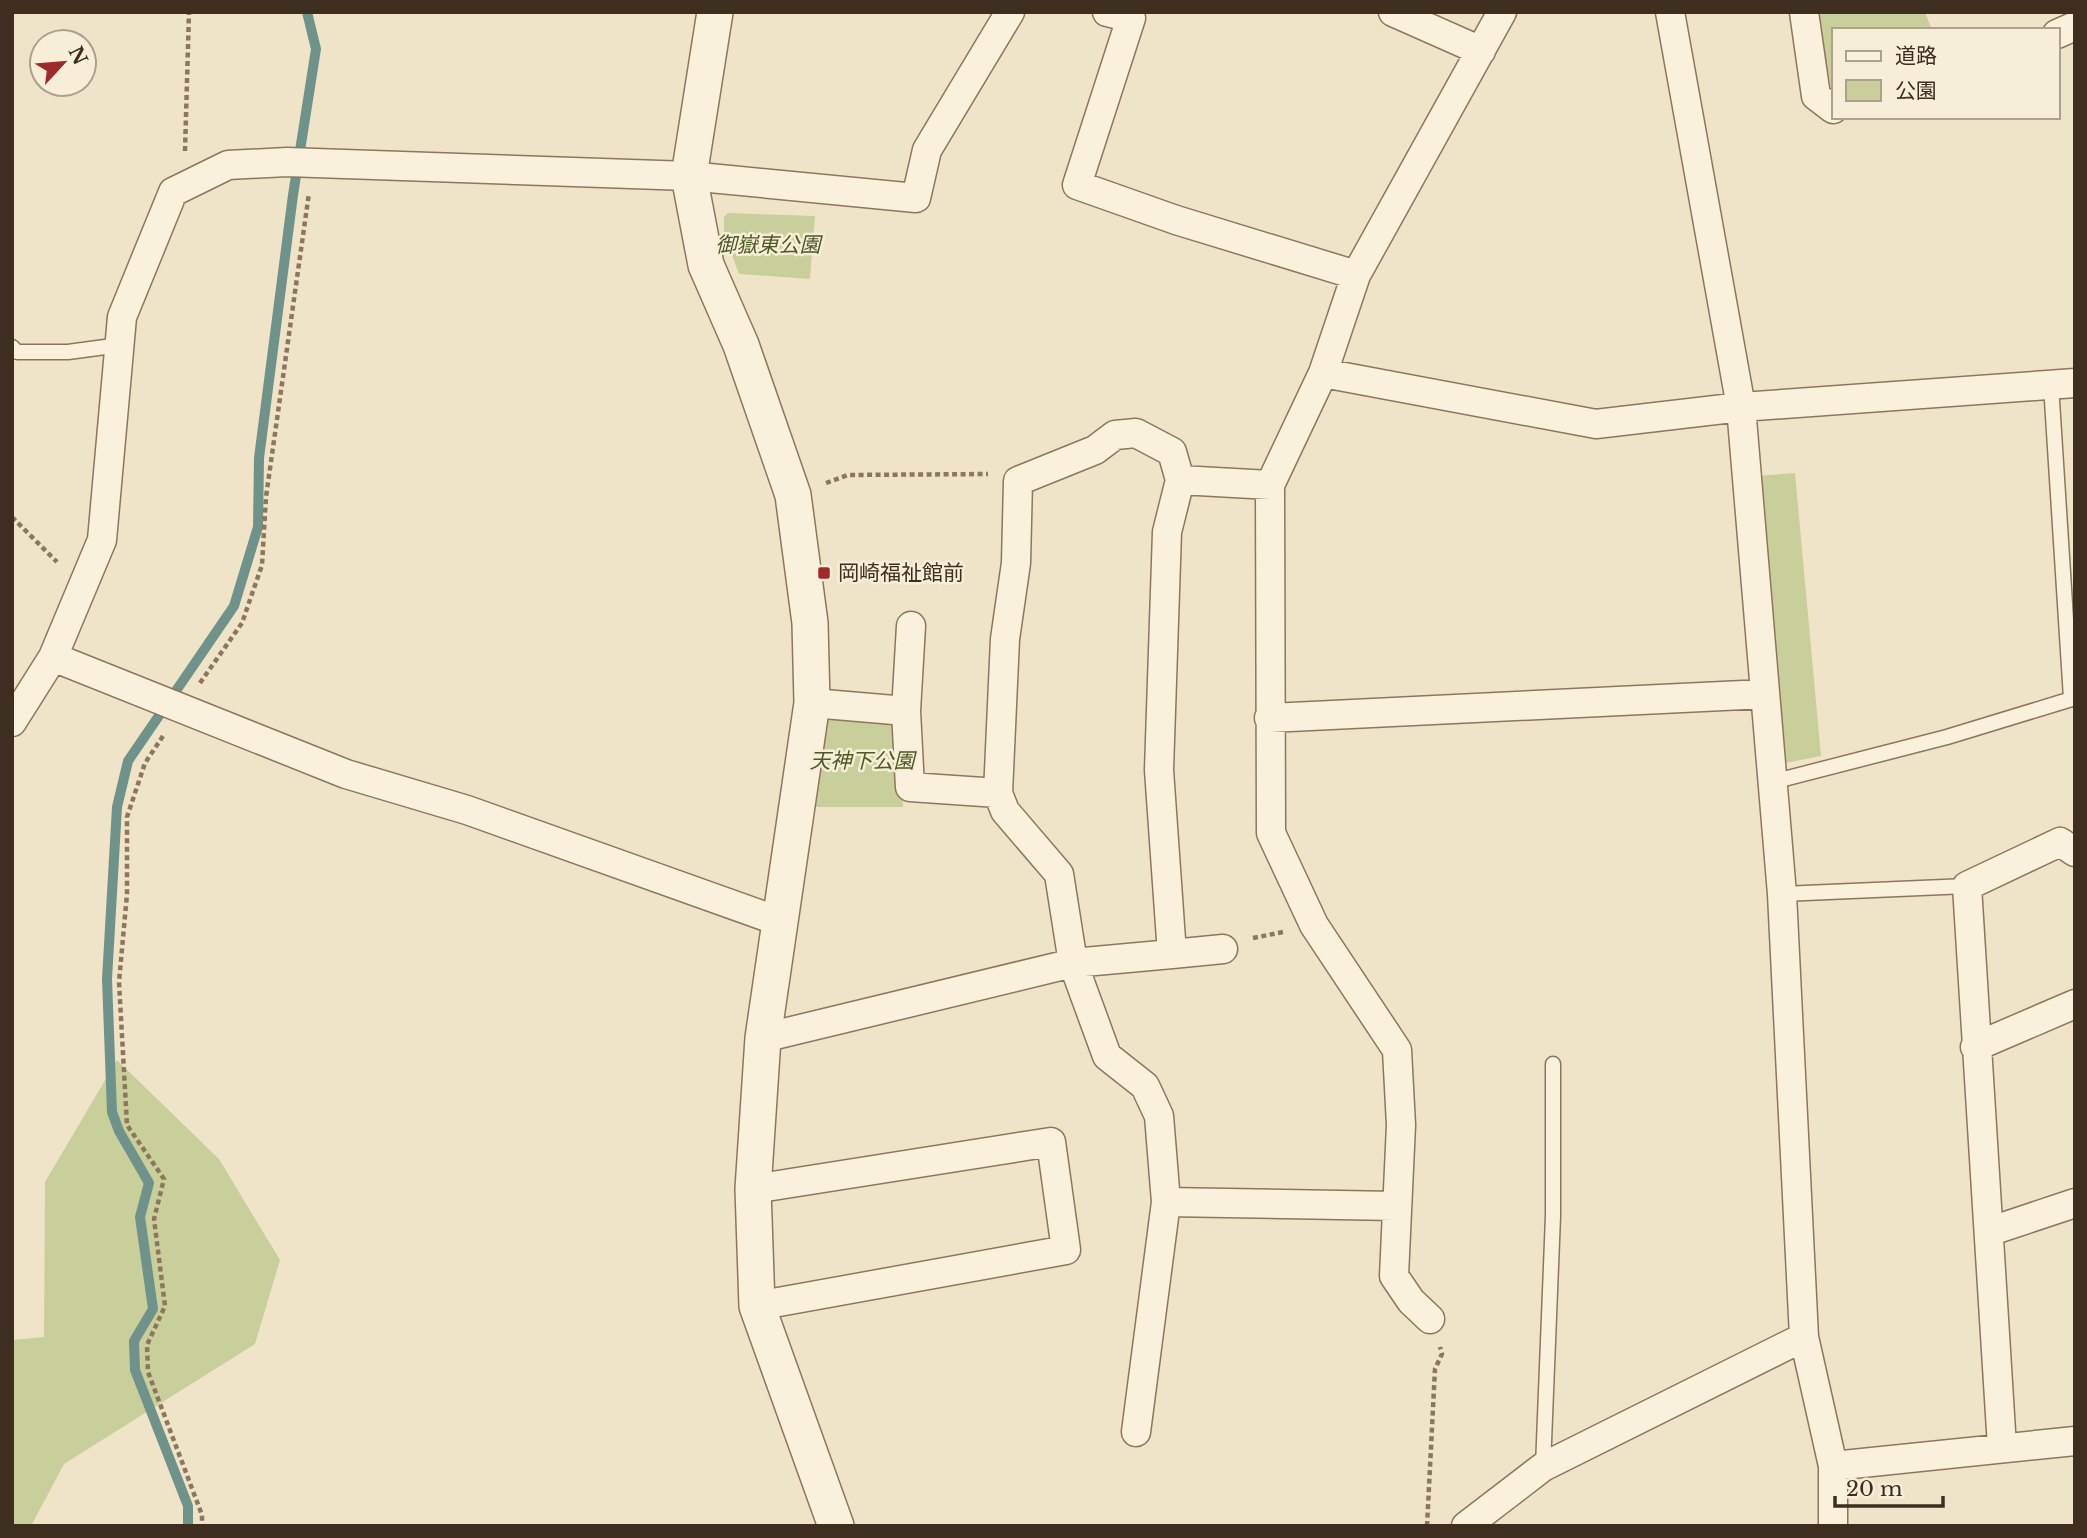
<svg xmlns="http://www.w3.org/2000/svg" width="2087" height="1538" viewBox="0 0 2087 1538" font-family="'Libre Baskerville','Noto Sans JP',serif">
	<rect width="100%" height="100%" fill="#f0e4c8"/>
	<!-- green -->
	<path fill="#c9cf9b" d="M1817 12H1925L1932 30H1833V99Z
		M728 213 815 216 810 279 739 274 724 234V217Z
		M1795 473 1821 756 1780 764 1757 476Z
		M824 714 892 718 903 730V807H816Z
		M117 1060 219 1159 280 1260 255 1344 64 1464 31 1526H12V1340L44 1337 45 1182Z"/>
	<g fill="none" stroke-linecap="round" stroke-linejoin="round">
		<!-- stream -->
		<path stroke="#6f938a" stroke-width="10" d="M188 1526V1506L135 1370 134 1341 153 1309 140 1217 149 1183 119 1131 112 1112 107 979 117 807 128 761 234 606 258 527 259 458 293 195 316 49 307 12"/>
		<!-- service casing -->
		<g stroke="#8d765c" stroke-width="17">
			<path id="service" d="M12 347 17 352H68L120 345
				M2051 385 2071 698
				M1772 782 1947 737 2075 698
				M1782 894 1967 886
				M1543 1467 1553 1216V1064"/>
		</g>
		<!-- minor casing -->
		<g stroke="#8d765c" stroke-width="31">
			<path id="minor" d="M1107 12 1131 18 1077 185 1176 220 1356 275
				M1393 12 1481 51
				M1670 12 1741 407 1782 894 1804 1337 1833 1466V1526
				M1804 12 1816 96 1833 109
				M2057 34 2075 26
				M1323 373 1596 424 1741 407 2075 383
				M1180 480 1270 485
				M53 657 346 774 467 810 781 922
				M812 703 906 711 910 787 998 793 1005 811 1059 874 1073 963 1107 1056 1145 1086 1159 1116 1166 1202 1136 1432
				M906 711 911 626
				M1269 718 1764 694
				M12 722 53 657 102 540 122 317 173 192 228 165 287 162 689 176 916 198 927 150 1010 12
				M998 793 1005 639 1016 563 1018 481 1095 450 1115 435 1136 433 1172 452 1180 480 1167 532 1159 770 1172 954 1223 949
				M763 1038 1073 963 1172 954
				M1975 1047 2075 1004
				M753 1189 1051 1142 1066 1250 757 1306
				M1166 1202 1395 1206
				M1991 1231 2075 1203
				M1430 1319 1411 1301 1394 1276 1401 1125 1397 1050 1314 925 1271 833 1270 485 1323 373 1356 275 1502 12
				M2002 1447 1967 886 2060 842 2075 852
				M1833 1466 2075 1441
				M1466 1526 1543 1467 1804 1337"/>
		</g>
		<!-- tertiary casing -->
		<g stroke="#8d765c" stroke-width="38">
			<path id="tertiary" d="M715 12 689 176 706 265 741 345 793 495 810 623 812 703 763 1038 753 1189 757 1306 836 1526"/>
		</g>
		<!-- path -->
		<path stroke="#8d765c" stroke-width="4.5" stroke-dasharray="5 3.5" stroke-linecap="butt" d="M185 151 189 12
			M826 483 848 475 988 474
			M12 517 57 562
			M200 683 242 623 262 565 266 497 309 193
			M163 736 145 763 127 817V894L119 982 127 1125 164 1179 154 1219 165 1306 147 1345 148 1372 202 1515V1526
			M1253 938 1283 932
			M1427 1526 1435 1369 1442 1354 1440 1347"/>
		<!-- service -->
		<use href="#service" stroke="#faf1dc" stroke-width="14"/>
		<!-- minor -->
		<use href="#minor" stroke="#faf1dc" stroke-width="28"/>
		<!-- tertiary -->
		<use href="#tertiary" stroke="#faf1dc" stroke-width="35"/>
	</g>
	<!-- markers -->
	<rect fill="#9e2a2b" stroke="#f7eed8" stroke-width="2.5" x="817" y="566" width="14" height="14" rx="3.5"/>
	<g text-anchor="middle" stroke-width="5" stroke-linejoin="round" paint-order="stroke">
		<!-- park labels -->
		<g font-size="21" font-style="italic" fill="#4d5a26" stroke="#f7eed8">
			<text x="768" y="252">御嶽東公園</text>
			<text x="862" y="768">天神下公園</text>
		</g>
		<!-- poi labels -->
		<g font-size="21" fill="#3d2e20" stroke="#f7eed8" text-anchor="start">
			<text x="838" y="580">岡崎福祉館前</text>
		</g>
	</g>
	<!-- border -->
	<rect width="2087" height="1538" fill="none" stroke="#3d2e20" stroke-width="28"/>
	<!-- legend -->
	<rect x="1832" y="28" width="228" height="91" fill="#f7eed8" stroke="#ada18e" stroke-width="2"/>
	<rect x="1846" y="51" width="35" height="10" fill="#faf1dc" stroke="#ada18e" stroke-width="2"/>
	<text x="1895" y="63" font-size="21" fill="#3d2e20">道路</text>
	<rect x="1846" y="80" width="35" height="21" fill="#c9cf9b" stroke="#ada18e" stroke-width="2"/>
	<text x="1895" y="98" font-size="21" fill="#3d2e20">公園</text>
	<!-- north arrow -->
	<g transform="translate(63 63) rotate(64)"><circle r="33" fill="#f7eed8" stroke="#ada18e" stroke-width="2"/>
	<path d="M0-5L12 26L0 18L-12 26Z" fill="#9e2a2b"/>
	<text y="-10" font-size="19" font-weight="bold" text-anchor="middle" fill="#3d2e20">N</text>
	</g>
	<!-- scale -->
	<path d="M1835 1496v10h108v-10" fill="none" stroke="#3d2e20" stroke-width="3.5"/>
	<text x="1846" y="1496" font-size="21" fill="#3d2e20" stroke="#f7eed8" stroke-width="5" paint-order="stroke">20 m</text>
</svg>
